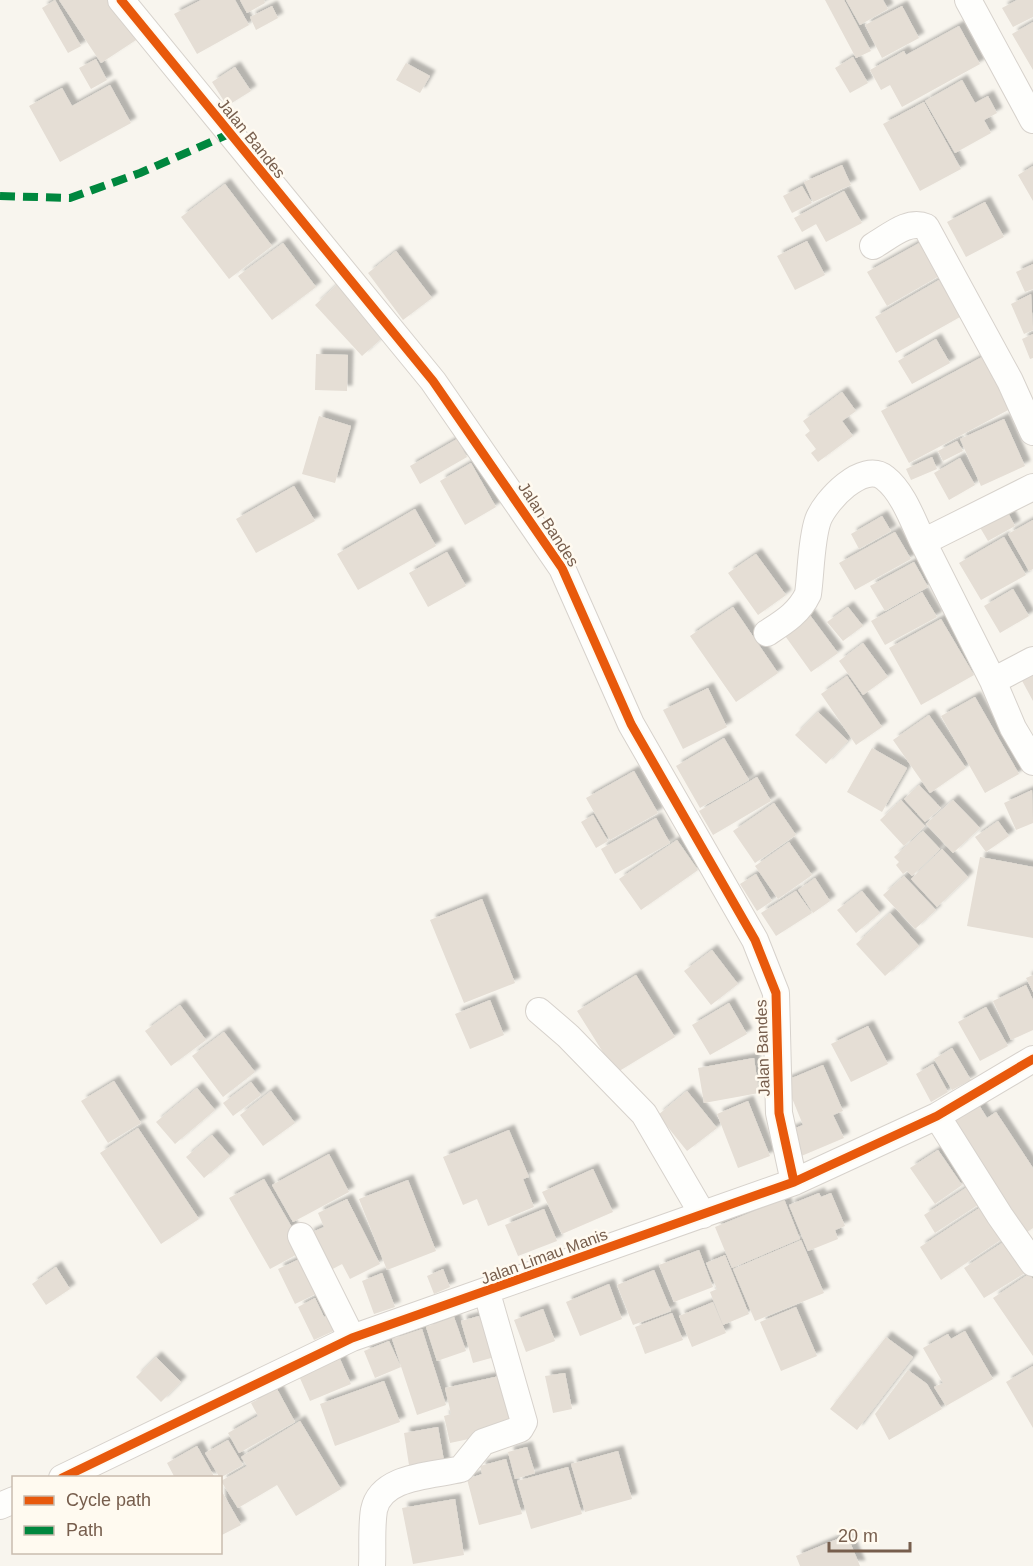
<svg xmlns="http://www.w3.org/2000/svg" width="1033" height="1566" viewBox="0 0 1033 1566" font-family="Helvetica,sans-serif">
	<defs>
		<filter id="shadow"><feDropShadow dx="5.5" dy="-5.5" stdDeviation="1.5" flood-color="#0004"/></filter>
	</defs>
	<rect width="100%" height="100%" fill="#f8f5ee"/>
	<!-- building -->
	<path fill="#e5ded5" filter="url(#shadow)" d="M55 0 81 46 68 53 42 8Z
		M59 0H109L136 40 101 63Z
		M201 0H235L249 25 197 54 174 14Z
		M240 0H264L265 3 247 13Z
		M825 0H844L871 51 856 58Z
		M846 0H883L888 9 860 25Z
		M1017 0H1033V17L1013 27 1002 8Z
		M272 6 278 18 256 30 250 17Z
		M902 6 919 38 882 58 865 25Z
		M1033 22V70L1012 34Z
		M959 26 980 64 902 107 890 85 881 90 870 70 904 51 906 55Z
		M853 57 868 83 850 93 835 68Z
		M96 59 107 80 91 89 79 68Z
		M406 63 430 76 420 93 396 80Z
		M235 67 251 91 227 106 212 82Z
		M962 80 975 103 988 96 997 113 984 120 991 133 955 153 925 101Z
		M110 85 131 123 60 162 29 106 62 88 72 106Z
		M924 102 961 169 920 191 883 124Z
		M842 165 851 185 813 202 804 182Z
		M1033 166V201L1018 175Z
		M225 184 272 246 229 279 181 217Z
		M802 186 812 203 792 213 783 196Z
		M844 191 862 223 826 242 816 224 802 232 794 218Z
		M985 202 1004 237 966 257 947 222Z
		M807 241 825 275 795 290 777 256Z
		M921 242 941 275 887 306 867 272Z
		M283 243 316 287 272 320 238 276Z
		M396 251 432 298 403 320 368 273Z
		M1033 264V289L1025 292 1016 272Z
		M342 280 390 331 362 356 315 305Z
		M939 280 960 317 896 353 875 317Z
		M1031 294 1033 330 1024 334 1011 304Z
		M1033 334V358L1030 359 1022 339Z
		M936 339 950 363 912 384 898 361Z
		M316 354 348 355 347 391 315 390Z
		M984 356 1012 408 909 463 881 411Z
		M842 392 856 411 842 421 853 436 818 462 811 453 816 449 805 435 810 431 803 421Z
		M319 416 351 426 335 483 302 474Z
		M1004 419 1025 466 981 486 960 439Z
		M457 439 467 457 420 484 410 466Z
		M957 441 963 451 943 461 938 451Z
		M932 457 937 469 911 480 906 469Z
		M960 458 975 485 949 500 934 473Z
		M471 463 496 507 465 525 440 481Z
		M294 486 315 521 256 553 236 519Z
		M415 509 436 546 358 590 337 554Z
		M1006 509 1015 526 988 541 978 524Z
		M882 516 891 531 859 549 851 534Z
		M1033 520V569L1029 571 1008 534Z
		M895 532 911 559 855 590 839 563Z
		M1004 537 1026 575 981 600 959 563Z
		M447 552 466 586 428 607 409 573Z
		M756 554 786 595 758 615 728 573Z
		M914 562 928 587 885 611 870 586Z
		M1013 589 1029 616 1000 633 984 606Z
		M922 592 937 617 885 645 871 621Z
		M733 607 778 673 736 702 690 636Z
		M848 607 863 626 843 641 827 622Z
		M809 614 838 653 811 672 783 633Z
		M941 619 974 675 921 705 889 648Z
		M863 643 888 677 863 695 839 661Z
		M1033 670V701L1020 677Z
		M847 676 882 727 856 745 821 694Z
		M708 688 727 727 683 749 663 710Z
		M975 697 1019 774 985 793 941 716Z
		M818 712 848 741 826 764 795 735Z
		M929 715 966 768 930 793 893 740Z
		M724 738 749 780 700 808 676 766Z
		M872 748 907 768 882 812 847 792Z
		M634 771 658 813 610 840 586 798Z
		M757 777 771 801 713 835 699 811Z
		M919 785 941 808 925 822 904 799Z
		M1032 790 1033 823 1016 830 1004 803Z
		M901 800 925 826 904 846 880 820Z
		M953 800 980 828 953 853 926 824Z
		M774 803 796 835 755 863 733 831Z
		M593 815 608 841 596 848 581 822Z
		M656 818 670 843 615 874 601 849Z
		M998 821 1009 836 986 852 975 837Z
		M923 831 940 849 912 876 907 871 903 874 896 865 899 862 894 857Z
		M677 840 698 870 641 910 619 879Z
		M789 842 812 875 778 899 755 866Z
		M942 849 968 877 937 907 911 879Z
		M980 857 1033 867V938L967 926Z
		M756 874 772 901 757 911 740 884Z
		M904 876 936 910 915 929 883 895Z
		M815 878 830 901 813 913 798 890Z
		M796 891 812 913 776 936 761 913Z
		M862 891 880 913 856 933 837 910Z
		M482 899 515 983 464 1003 430 920Z
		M890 913 919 946 885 976 856 944Z
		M712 950 738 984 711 1005 684 971Z
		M636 975 675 1037 616 1073 577 1011Z
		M1033 975V992L1026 978Z
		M1026 985 1033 1000V1030L1011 1040 993 1001Z
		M490 1000 504 1035 470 1049 455 1014Z
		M729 1003 747 1034 710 1055 692 1025Z
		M180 1005 206 1040 171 1066 145 1031Z
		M986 1007 1008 1046 980 1061 958 1022Z
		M868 1026 888 1064 851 1082 831 1044Z
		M224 1032 255 1072 223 1097 192 1056Z
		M952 1048 971 1080 952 1090 934 1059Z
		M754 1058 759 1093 704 1103 698 1068Z
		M933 1064 948 1092 931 1102 916 1074Z
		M823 1065 843 1111 833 1115 844 1138 799 1157 788 1131 803 1125 785 1081Z
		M114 1081 141 1123 108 1143 81 1101Z
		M251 1082 261 1095 233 1116 223 1103Z
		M197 1088 215 1110 175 1144 156 1122Z
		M271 1091 295 1123 263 1146 240 1115Z
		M687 1091 717 1128 687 1151 658 1115Z
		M748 1101 770 1156 738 1168 717 1114Z
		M979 1105 987 1118 996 1112 1033 1168V1228L1021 1236 952 1133 960 1128 955 1121Z
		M138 1128 199 1219 161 1244 100 1153Z
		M509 1130 529 1177 523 1179 534 1207 488 1226 477 1199 463 1205 443 1157Z
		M212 1135 230 1156 204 1178 186 1157Z
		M938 1150 962 1185 935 1204 910 1168Z
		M329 1154 349 1192 293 1222 272 1185Z
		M593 1169 613 1212 562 1234 542 1192Z
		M264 1179 305 1250 270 1269 229 1198Z
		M408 1180 436 1251 387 1270 359 1199Z
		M972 1184 984 1201 935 1233 924 1215Z
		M819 1193 821 1197 831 1193 845 1226 835 1230 838 1239 808 1251 789 1205Z
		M347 1199 380 1264 350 1279 342 1264 327 1272 308 1234 324 1227 318 1213Z
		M784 1199 800 1239 732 1268 715 1227Z
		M981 1207 1002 1239 941 1280 920 1247Z
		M544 1209 557 1241 518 1256 505 1225Z
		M801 1240 824 1293 755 1321 733 1269Z
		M1005 1241 1025 1273 984 1298 964 1268Z
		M699 1250 713 1287 674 1302 659 1265Z
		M725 1255 749 1314 723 1325 710 1292 717 1289 706 1263Z
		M304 1257 320 1292 295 1304 278 1269Z
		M56 1267 70 1289 46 1305 32 1284Z
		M443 1269 450 1287 434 1294 427 1276Z
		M654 1270 671 1311 633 1325 617 1285Z
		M382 1273 395 1307 374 1314 362 1281Z
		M1029 1274 1033 1279V1356L993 1298Z
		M609 1284 622 1319 580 1336 566 1302Z
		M315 1298 324 1317 333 1313 340 1328 314 1340 298 1307Z
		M713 1302 726 1333 692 1347 679 1316Z
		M796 1307 817 1356 781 1371 760 1322Z
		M543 1309 555 1341 526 1352 514 1320Z
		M490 1313 502 1355 473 1363 461 1321Z
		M672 1313 683 1340 645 1354 635 1327Z
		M454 1317 466 1351 437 1361 426 1327Z
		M422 1329 446 1405 417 1415 392 1339Z
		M965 1331 993 1379 946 1406 934 1387 943 1383 923 1348 948 1334 951 1339Z
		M886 1337 913 1357 857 1430 830 1409Z
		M389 1341 401 1367 375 1378 364 1351Z
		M156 1357 181 1382 161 1402 136 1377Z
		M340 1359 351 1384 310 1401 299 1376Z
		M1033 1366V1428L1006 1382Z
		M908 1370 927 1384 942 1409 889 1440 875 1414Z
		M565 1373 572 1409 553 1413 545 1376Z
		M504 1375 516 1429 450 1443 444 1416 451 1414 445 1388Z
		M384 1381 400 1422 335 1446 320 1404Z
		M277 1389 295 1422 239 1453 228 1433 258 1416 251 1403Z
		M300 1421 341 1489 296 1516 277 1485 238 1508 221 1481 247 1466 241 1457Z
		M438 1427 446 1472 411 1478 404 1433Z
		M228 1440 243 1465 220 1478 205 1453Z
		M197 1446 215 1478H175L167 1463Z
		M527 1447 535 1473 515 1479 508 1452Z
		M618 1451 632 1499 585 1512 571 1464Z
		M506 1459 522 1514 479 1525 467 1479 482 1474 480 1466Z
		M568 1467 582 1514 531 1529 517 1481Z
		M220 1488 241 1525 220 1536Z
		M455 1499 464 1555 413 1564 402 1508Z
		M847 1535 860 1566H800L796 1556Z"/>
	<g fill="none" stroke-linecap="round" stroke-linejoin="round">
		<!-- minor casing -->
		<g stroke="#d7d2cc" stroke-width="28">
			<path id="minor" d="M121 0 433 381 562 568 631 724 755 940 776 993 779 1113 794 1182
				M968 0 1033 120
				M873 246C889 237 908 219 926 227L1010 381 1033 432
				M923 542 993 681 1013 728 1033 762
				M767 633C784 622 799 613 808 594 811 573 811 540 818 520 825 501 863 460 885 478 903 492 913 521 923 542L1033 487
				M993 681 1033 660
				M539 1011 568 1036 644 1114 703 1215
				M937 1116 1000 1216 1033 1263
				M301 1236 352 1338
				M62 1478 352 1338 794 1182 937 1116 1033 1059
				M0 1506 14 1500
				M372 1566C373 1548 371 1528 374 1510 381 1475 433 1476 461 1469L483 1442 520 1429 524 1422 487 1293"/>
		</g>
		<!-- minor -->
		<use href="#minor" stroke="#fefefc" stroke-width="26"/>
		<!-- quiet -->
		<path stroke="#00873e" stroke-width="8" stroke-dasharray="15 8" stroke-linecap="butt" d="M0 196 70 198 140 173 229 134"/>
		<!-- cycleway casing -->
		<g stroke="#fffaf0" stroke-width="13">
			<path id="cycleway" d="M121 0 433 381 562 568 631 724 755 940 776 993 779 1113 794 1182
				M62 1478 352 1338 794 1182 937 1116 1033 1059"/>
		</g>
		<!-- cycleway -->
		<use href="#cycleway" stroke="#e8590c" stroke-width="9"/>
	</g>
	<g text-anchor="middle" stroke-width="5" stroke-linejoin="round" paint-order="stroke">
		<!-- street labels -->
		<g font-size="16" fill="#775e4d" stroke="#fffaf0">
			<text transform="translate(252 138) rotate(51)" y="6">Jalan Bandes</text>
			<text transform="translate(549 524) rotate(57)" y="6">Jalan Bandes</text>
			<text transform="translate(762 1048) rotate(-92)" y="6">Jalan Bandes</text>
			<text transform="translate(544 1256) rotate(-20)" y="6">Jalan Limau Manis</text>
		</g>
	</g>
	<!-- legend -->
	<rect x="12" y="1476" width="210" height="78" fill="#fffaf0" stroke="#c9bcaf" stroke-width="1.5"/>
	<rect x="24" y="1496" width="30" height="9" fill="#e8590c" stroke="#c9bcaf" stroke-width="1.5"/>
	<text x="66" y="1506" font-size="18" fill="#775e4d">Cycle path</text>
	<rect x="24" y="1526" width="30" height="9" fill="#00873e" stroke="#c9bcaf" stroke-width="1.5"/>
	<text x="66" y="1536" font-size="18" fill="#775e4d">Path</text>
	<!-- scale -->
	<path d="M829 1542v9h81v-9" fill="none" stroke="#775e4d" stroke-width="3"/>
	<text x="838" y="1542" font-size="18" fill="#775e4d" stroke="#fffaf0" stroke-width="4.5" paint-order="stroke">20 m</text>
</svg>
